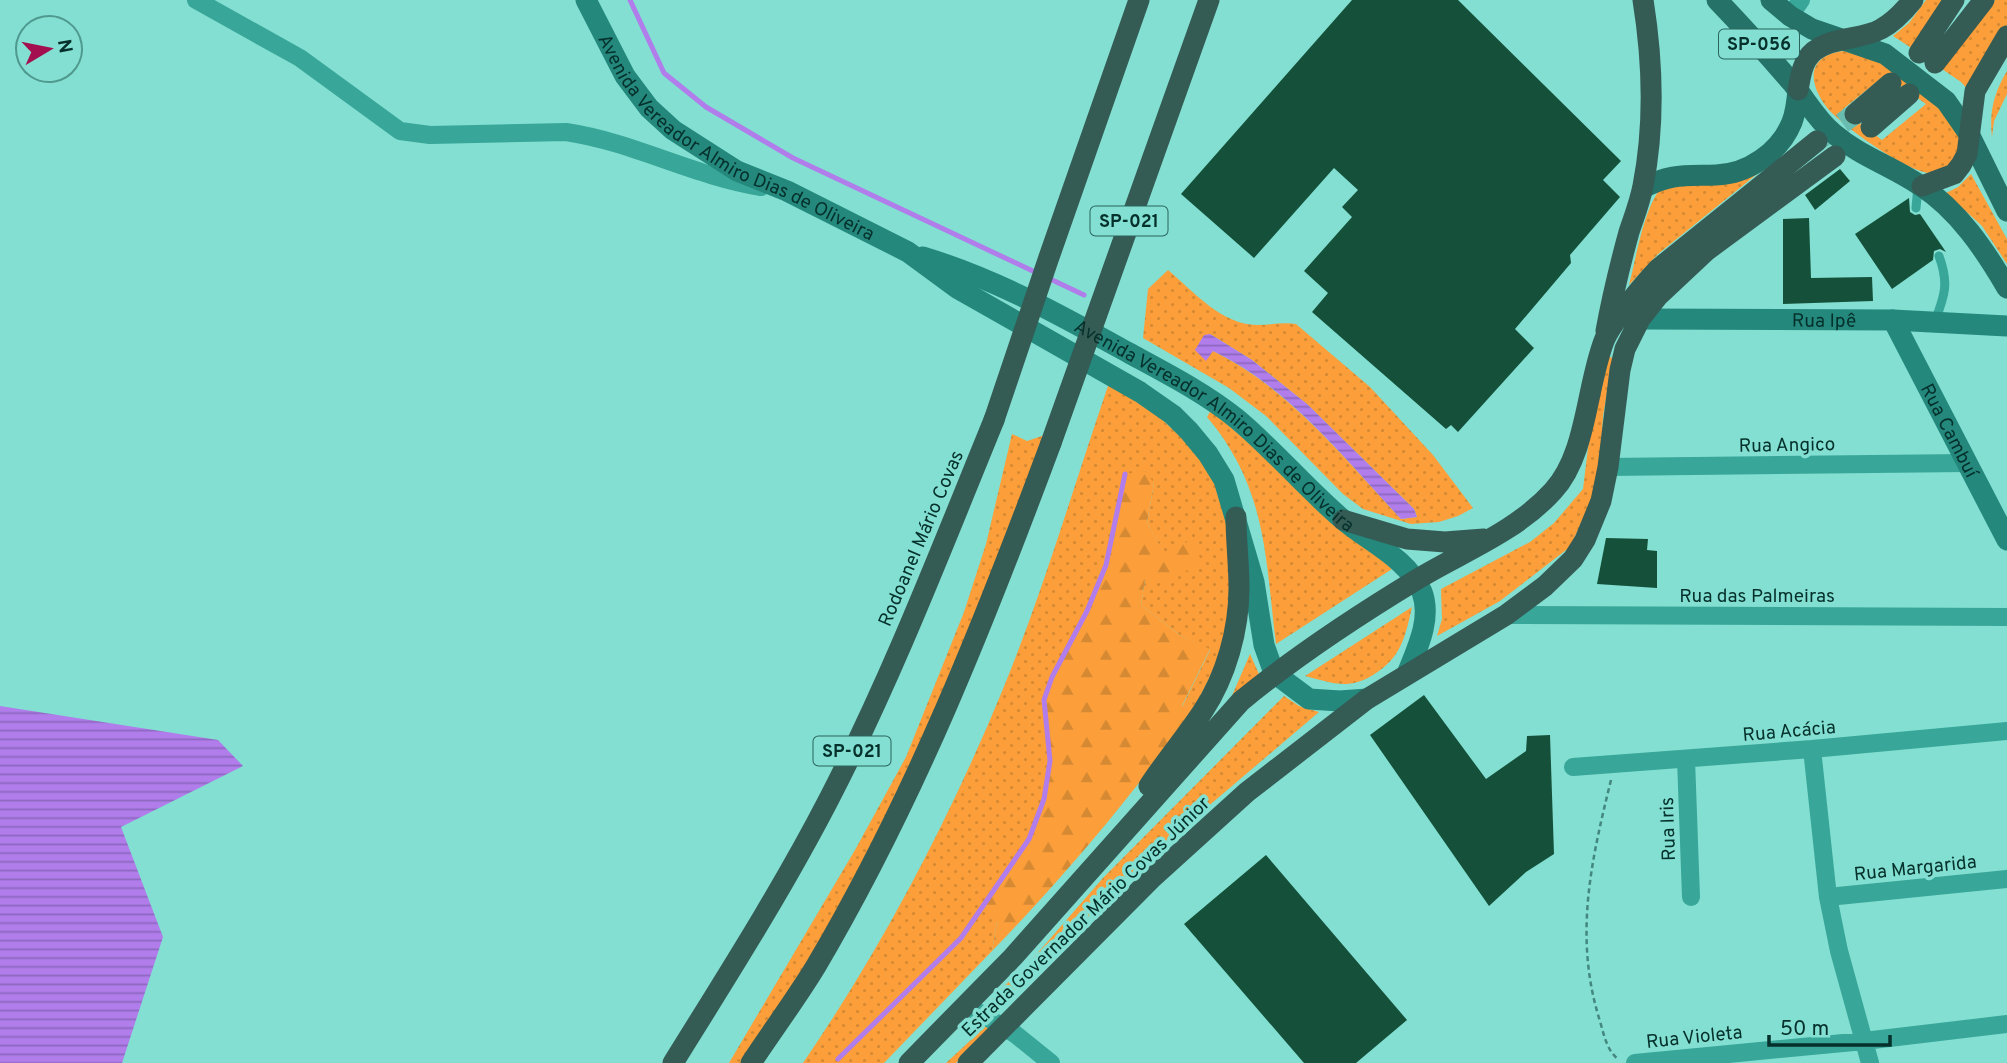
<svg xmlns="http://www.w3.org/2000/svg" width="2007" height="1063" viewBox="0 0 2007 1063" font-family="Overpass,sans-serif">
	<defs>
		<pattern id="grass-dots" width="8" height="8" patternUnits="userSpaceOnUse" patternTransform="scale(1.75)"><rect width="8" height="8" fill="#fc9f3a"/><path d="M2 2h.1M6 6h.1" fill="none" stroke="#d68933" stroke-width="1.8" stroke-linecap="round"/></pattern>
		<pattern id="forest-firs" width="22" height="20" patternUnits="userSpaceOnUse" patternTransform="scale(1.75)"><rect width="22" height="20" fill="#fc9f3a"/><path d="M5 1l3.5 6h-7zM16 11l3.5 6h-7z" fill="#d68933"/></pattern>
		<pattern id="water-rules" width="6" height="5" patternUnits="userSpaceOnUse" patternTransform="scale(1.75)"><rect width="6" height="5" fill="#b07deb"/><path d="M0 2.5h6" fill="none" stroke="#8d67bf"/></pattern>
	</defs>
	<rect width="100%" height="100%" fill="#82dfd1"/>
	<!-- grass -->
	<path fill="url(#grass-dots)" fill-rule="evenodd" d="M1926 0H1947L1913 49 1893 36 1909 23Z
		M1995 0H2007V31L1971 93 1961 82 1942 69Z
		M1844 51 1880 62 1930 98 1962 134 1958 161C1951 164 1942 172 1934 173 1913 177 1837 123 1825 105 1806 78 1810 55 1844 51ZM1885 75 1926 104 1882 140 1842 110Z
		M2007 71V94L1994 121 1992 137C1989 111 1994 93 2007 71Z
		M1762 170 1658 254 1629 285C1637 255 1644 204 1665 183Z
		M1971 174 2007 239V264L1982 226 1946 193 1958 187Z
		M1168 270C1193 291 1222 325 1257 325 1271 325 1283 322 1296 324L1370 387 1433 455 1473 508 1458 516 1439 522 1411 524 1363 509 1343 494 1266 416 1229 388 1143 338 1148 289ZM1210 334 1252 360 1307 404 1414 509 1417 517 1401 519C1344 458 1289 388 1213 351Z
		M1609 357 1613 358 1603 416 1600 466 1595 493 1570 547 1500 601 1437 636 1442 619 1441 589 1530 542 1554 523 1583 489 1590 432Z
		M1109 383 1154 412 1182 438 1205 466 1223 499 1233 531 1230 636 1193 711 1182 707 1210 650 1181 636 1141 605 1145 580 1164 554 1147 523 1154 483 1126 474 1106 566 1087 611 1044 700 1050 761 1044 799 997 922 992 951 884 1063H803C883 946 949 820 1003 689 1044 589 1074 485 1109 383Z
		M1211 410 1392 569 1276 644C1265 556 1267 488 1207 417Z
		M1012 434 1027 441 1045 435 955 704 757 1063H729L855 850 906 757 964 612 986 544Z
		M1412 607C1405 638 1401 658 1373 675 1365 680 1357 683 1347 684 1334 685 1318 679 1305 676Z
		M1250 654 1259 674 1231 698Z
		M1284 696 1299 706 1319 712 1145 860 994 1010H982L1003 987 1022 971 1103 878Z
		M986 1026 993 1028 956 1063H946Z"/>
	<!-- forest -->
	<path fill="url(#forest-firs)" d="M1145 471 1154 483 1147 523 1164 553 1193 539 1201 561 1167 584 1145 580 1141 605 1181 636 1210 649 1182 706 1193 711C1132 796 1065 876 992 951L997 922 984 904 1031 833 1044 799 1050 761 1044 700 1052 677 1087 611 1106 566 1125 474Z"/>
	<!-- water -->
	<path fill="url(#water-rules)" d="M1210 334 1252 360 1307 404 1414 509 1417 517 1401 519C1344 458 1290 388 1213 351L1206 361 1195 350 1204 335Z
		M0 706 218 740 243 766 121 827 163 937 122 1063H0Z"/>
	<g fill="none" stroke-linecap="round" stroke-linejoin="round">
		<!-- stream -->
		<path stroke="#b07deb" stroke-width="5" d="M630 0 664 73 706 107 793 158 1037 273
			M1046 277 1084 295
			M838 1059 961 938 1029 839 1044 799 1050 761 1044 700 1052 677 1087 611 1106 565 1125 474"/>
	</g>
	<!-- building -->
	<path fill="#15513a" d="M1352 0H1458L1621 161 1603 180 1620 197 1570 255 1571 263 1515 329 1534 348 1458 432 1451 425 1446 429 1312 312 1328 293 1304 271 1352 217 1342 207 1358 190 1334 168 1254 258 1181 194Z
		M1840 169 1850 181 1815 210 1805 195Z
		M1909 198 1910 212 1915 215 1920 214 1946 252 1940 249 1934 251 1933 260 1892 289 1855 234Z
		M1809 218 1811 278 1872 277 1873 301 1783 304V219Z
		M1606 538 1648 539 1647 550 1657 551V588L1597 584Z
		M1424 695 1486 779 1526 751 1527 736 1550 735 1554 854 1526 872 1489 906 1370 735Z
		M1266 855 1407 1020 1356 1063H1304L1184 924Z"/>
	<g fill="none" stroke-linecap="round" stroke-linejoin="round">
		<!-- highway-tunnel -->
		<path stroke="#69bcb0" stroke-width="21" stroke-dasharray="21 10" stroke-linecap="butt" d="M1817 141 1855 114"/>
		<!-- path -->
		<path stroke="#43877e" stroke-width="2.5" stroke-dasharray="5 3.5" stroke-linecap="butt" d="M1611 780C1591 861 1574 936 1599 1018 1604 1034 1606 1050 1619 1060"/>
		<!-- lane -->
		<path stroke="#38a699" stroke-width="9" d="M1916 208 1918 186
			M1935 321C1945 295 1949 283 1939 256"/>
		<!-- street -->
		<path stroke="#38a699" stroke-width="18" d="M196 0 300 58 400 131 430 135 566 132C633 142 693 176 761 187
			M1790 16 1801 0
			M1608 467 1967 463
			M1506 615 2007 617
			M1812 749 1828 897 1839 951 1870 1063
			M1686 759 1691 897
			M1573 767 1812 749 2007 731
			M1828 897 2007 879
			M966 1005 1015 1034 1051 1063
			M1635 1063 1864 1041 2007 1024"/>
		<!-- secondary -->
		<g stroke="#24887d" stroke-width="21">
			<path id="s1" d="M586 0 625 76 649 108 673 130 737 171 787 191 908 252 957 288 1140 392 1173 415 1189 431 1208 454 1224 480 1254 582 1264 645 1274 673 1309 699 1340 701 1367 699"/>
			<path id="s2" d="M923 257C996 279 1062 316 1129 353 1166 373 1205 393 1237 419 1274 450 1305 487 1341 518 1367 541 1408 558 1422 592 1432 619 1417 649 1407 674"/>
			<path id="s3" d="M1640 319 1893 320 2007 326"/>
			<path id="s4" d="M1893 320 2007 540"/>
		</g>
		<!-- primary -->
		<path stroke="#247268" stroke-width="21" d="M1717 0C1743 27 1768 55 1793 84 1807 101 1816 119 1833 133 1861 157 1892 166 1921 186 1958 210 1985 250 2007 288
			M1771 0 1790 16 1812 29 1885 54 1946 101 1969 134 2007 211
			M1643 188C1671 173 1686 176 1716 175 1748 174 1780 152 1792 122 1796 112 1797 101 1798 90"/>
		<!-- highway -->
		<path stroke="#355b55" stroke-width="21" d="M1919 53 1954 0
			M1935 63 1984 0
			M1798 90C1800 80 1801 68 1807 59 1821 36 1860 41 1881 29 1894 22 1904 11 1913 0
			M1855 114 1891 83
			M1871 127 1909 94
			M1922 186 1954 174 1961 165 1967 154 1975 91 2007 36
			M1606 331C1612 298 1620 265 1629 232 1634 217 1640 202 1643 186 1655 124 1653 62 1643 0
			M1343 520 1407 539 1445 542 1484 539
			M1149 786C1166 760 1186 737 1203 711 1226 676 1239 630 1239 588 1239 564 1236 541 1236 517
			M673 1063C727 976 782 890 829 799 892 677 942 547 994 420
			M751 1063C772 1031 796 999 816 966 914 800 984 623 1051 443
			M909 1063 1013 957 1241 701C1296 656 1355 617 1416 580 1462 552 1516 532 1553 491 1587 454 1586 388 1604 341 1611 323 1643 285 1658 269L1817 141
			M968 1063 1151 879 1247 792 1367 699 1506 615 1545 586 1573 559 1585 540 1601 501 1608 467 1620 370 1625 349 1640 319 1658 296 1706 251 1835 156"/>
		<!-- highway-bridge -->
		<path stroke="#355b55" stroke-width="21" d="M994 420 1048 260 1139 0
			M1051 443 1209 0"/>
	</g>
	<g text-anchor="middle" stroke-width="7" stroke-linejoin="round" paint-order="stroke">
		<!-- shield labels -->
		<g fill="#82dfd1" stroke="#2a645d" stroke-width="2">
			<rect x="1719" y="29.5" width="80" height="29" rx="5"/>
			<rect x="1090.5" y="206.5" width="77" height="29" rx="5"/>
			<rect x="813.5" y="736.5" width="77" height="29" rx="5"/>
		</g>
		<g font-size="18" font-weight="bold" fill="#05302b">
			<text x="1759" y="50">SP-056</text>
			<text x="1129" y="227">SP-021</text>
			<text x="852" y="757">SP-021</text>
		</g>
		<!-- street labels -->
		<g font-size="19" fill="#05302b" stroke="#82dfd1">
			<text dy="7" stroke="none"><textPath href="#s1" startOffset="212">Avenida Vereador Almiro Dias de Oliveira</textPath></text>
			<text dy="7" stroke="none"><textPath href="#s3" startOffset="184">Rua Ipê</textPath></text>
			<text dy="7" stroke="none"><textPath href="#s2" startOffset="340">Avenida Vereador Almiro Dias de Oliveira</textPath></text>
			<text dy="7" stroke="none"><textPath href="#s4" startOffset="124">Rua Cambuí</textPath></text>
			<text transform="translate(1787 444) rotate(-1)" y="7">Rua Angico</text>
			<text transform="translate(920 538) rotate(-67)" y="7">Rodoanel Mário Covas</text>
			<text x="1757" y="602">Rua das Palmeiras</text>
			<text transform="translate(1789 730) rotate(-5)" y="7">Rua Acácia</text>
			<text transform="translate(1667 829) rotate(-92)" y="7">Rua Iris</text>
			<text transform="translate(1915 867) rotate(-6)" y="7">Rua Margarida</text>
			<text transform="translate(1085 916) rotate(-44)" y="7">Estrada Governador Mário Covas Júnior</text>
			<text transform="translate(1694 1036) rotate(-6)" y="7">Rua Violeta</text>
		</g>
	</g>
	<!-- north arrow -->
	<g transform="translate(49 49) rotate(80)"><circle r="33" fill="#82dfd1" stroke="#50998f" stroke-width="2"/>
	<path d="M0-5L12 26L0 18L-12 26Z" fill="#a4104f"/>
	<text y="-10" font-size="19" font-weight="bold" text-anchor="middle" fill="#05302b">N</text>
	</g>
	<!-- scale -->
	<path d="M1769 1035v10h121v-10" fill="none" stroke="#05302b" stroke-width="3.5"/>
	<text x="1780" y="1035" font-size="21" fill="#05302b" stroke="#82dfd1" stroke-width="5" paint-order="stroke">50 m</text>
</svg>
